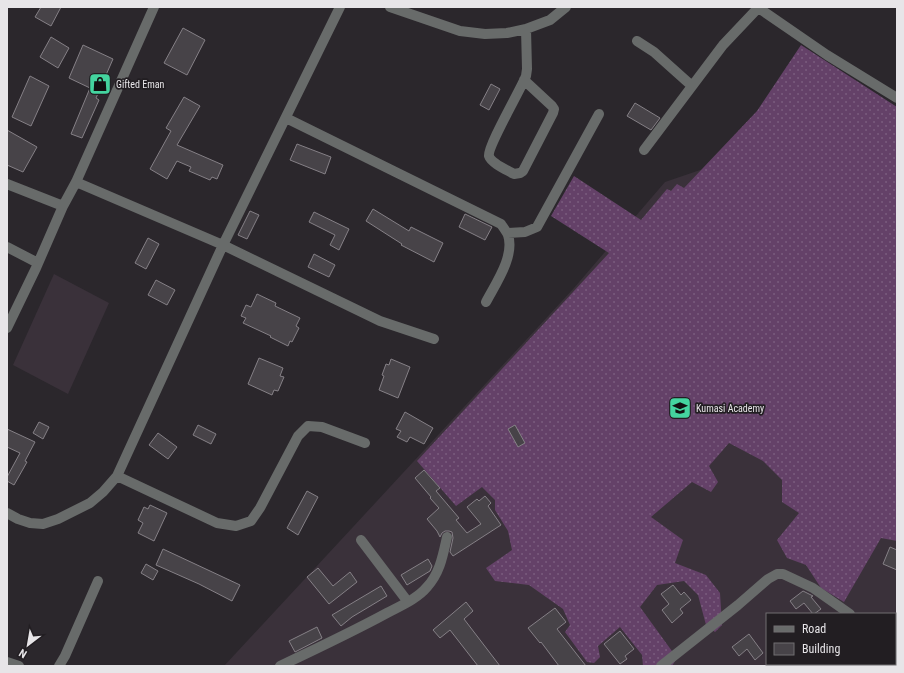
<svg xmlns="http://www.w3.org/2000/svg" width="904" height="673" viewBox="0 0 904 673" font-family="'Roboto Condensed',sans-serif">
	<defs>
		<pattern id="grass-dots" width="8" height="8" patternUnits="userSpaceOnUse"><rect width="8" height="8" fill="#644168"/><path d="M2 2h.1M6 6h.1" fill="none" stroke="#7a5c7e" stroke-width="1.8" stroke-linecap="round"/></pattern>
	</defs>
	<rect width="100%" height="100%" fill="#2b272c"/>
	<!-- built -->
	<path fill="#3a313a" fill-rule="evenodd" d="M706 168 897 215V666H224L353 527 574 288 665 182ZM767 614H895V664H767Z
		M54 274 109 303 68 394 13 365Z"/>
	<!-- grass -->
	<path fill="url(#grass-dots)" d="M801 45 897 107V541L881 538 844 602 821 588 806 565 787 558 777 540 799 513 782 502V480L763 461 729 443 709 466 718 482 711 492 692 482 651 517 683 540 675 563 706 575 720 593 722 625 715 632 706 625 698 595 684 581 657 585 640 607 677 658 672 666H643L642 655 620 627 598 646 600 657 594 663 587 662 565 632 570 625 563 609 529 585 495 581 486 568 512 550 508 531 495 510V500L482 487 456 506 417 461 609 253 551 216 574 176 641 220 667 189 671 191 677 184 684 188 757 111Z"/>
	<!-- building -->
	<path fill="#474348" stroke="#858086" d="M41 7H61L51 26 35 17Z
		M183 28 205 40 187 75 164 63Z
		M51 37 69 48 58 68 40 57Z
		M83 45 113 59 96 98 99 100 82 138 71 134 90 88 69 78Z
		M30 76 49 86 31 126 12 117Z
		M491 84 500 89 489 110 480 105Z
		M184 97 200 106 177 145 223 165 217 179 212 177 210 180 189 171 191 167 177 161 167 179 150 169 171 131 166 128Z
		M635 103 660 118 651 130 627 116Z
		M7 130 37 147 23 172 7 165Z
		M297 144 331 157 325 174 290 160Z
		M373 209 409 231 411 227 443 243 434 262 401 245 402 244 366 221Z
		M250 211 259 215 247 239 238 235Z
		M314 212 349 229 339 250 330 245 335 235 309 222Z
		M465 214 492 227 485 240 459 227Z
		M148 238 159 244 146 269 135 263Z
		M314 254 335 265 329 277 308 267Z
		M156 280 175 290 167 305 148 295Z
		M257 294 276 303 275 306 300 318 296 326 299 328 292 342 290 341 288 346 270 337 271 336 243 323 246 318 241 316 246 305 251 307Z
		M259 358 283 368 280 376 284 377 278 391 274 390 272 395 248 384Z
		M391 359 410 367 398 398 379 390 384 376 382 375 386 364 389 365Z
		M405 412 433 428 424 444 410 437 407 442 397 437 401 431 396 429Z
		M39 422 49 427 43 439 33 433Z
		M198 425 216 434 211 444 193 435Z
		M515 425 525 443 518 447 508 429Z
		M7 429 35 442 25 461 27 462 14 485 7 481V477L20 453 7 447Z
		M158 433 177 447 168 459 149 445Z
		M424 470 440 488 436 491 459 518 456 520 467 533 481 524 467 507 477 499 479 501 485 496 491 503 488 506 501 525 453 556 450 552 453 538 452 532 449 531H445L442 533 440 537 437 531 427 519 439 508 430 498 431 497 415 478Z
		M307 491 318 497 298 535 287 528Z
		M150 505 167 513 154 541 138 533 143 523 138 520 144 507 148 509Z
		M890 547 897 550V570L883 564Z
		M163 549 240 585 232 601 199 584 156 565Z
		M428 559 432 566 430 571 407 585 401 575Z
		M146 564 158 571 153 580 141 573Z
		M318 568 333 586 350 572 357 582 329 604 307 577Z
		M673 585 681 595 684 592 691 600 680 609 683 613 672 623 662 610 669 604 661 594Z
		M381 586 387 596 352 617 341 626 332 615Z
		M803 591 813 596 811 597 821 609 814 614H813L804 603 796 609 790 601Z
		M466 602 473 611 464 619 500 666H478L450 630 440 638 433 630Z
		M555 608 566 622 557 629 586 666H559L541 642 540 643 528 628Z
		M317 627 322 638 295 652 289 641Z
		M620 631 634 649 625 656 627 659 620 664 604 644Z
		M749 634 763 653 755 660 747 649 739 656 732 647Z"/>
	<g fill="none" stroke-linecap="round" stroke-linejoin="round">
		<!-- minor -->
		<path stroke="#686b6a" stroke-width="10" d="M390 7 460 31 485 34 507 33 526 29 550 20 566 7
			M757 7 827 55 897 98
			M637 41 654 52 692 86
			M524 80 552 106 554 109 553 113 523 171 520 173 514 174C507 170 491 163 489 156 487 147 521 89 526 76L527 69 526 29
			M286 118 501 224C503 227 506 231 508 235 515 256 496 283 486 302
			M644 150 723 45 758 8
			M76 182 223 245 380 321 434 339
			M7 184 63 206
			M507 233 525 232 537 227 599 114
			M7 247 38 263
			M7 328 36 268 63 206 76 182 154 7
			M117 476 217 523 236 526 251 521 260 508 298 436 308 426 322 427 365 443
			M7 513 18 519 30 523 43 524 58 519 90 503 103 492 117 476 223 245 340 7
			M361 540 408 602
			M895 642 897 644
			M7 662 19 666
			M59 666 65 656 98 581
			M280 666C316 649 352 632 387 613 400 606 417 599 427 587 440 573 443 555 447 537
			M661 666 738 605 768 579 777 574H783L813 588 850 614"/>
	</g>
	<!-- icons -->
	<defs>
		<g id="shop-square" transform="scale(1.15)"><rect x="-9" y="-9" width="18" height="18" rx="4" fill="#44d49f" stroke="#221e22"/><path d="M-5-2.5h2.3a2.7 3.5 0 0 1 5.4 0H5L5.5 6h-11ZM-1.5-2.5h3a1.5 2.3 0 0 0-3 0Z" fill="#111"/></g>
		<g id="school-square" transform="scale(1.15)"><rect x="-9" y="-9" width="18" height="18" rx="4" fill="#44d49f" stroke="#221e22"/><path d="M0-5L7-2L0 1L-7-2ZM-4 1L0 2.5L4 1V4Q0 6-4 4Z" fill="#111"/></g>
	</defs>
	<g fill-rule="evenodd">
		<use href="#shop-square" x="100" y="84"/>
		<use href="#school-square" x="680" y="408"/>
	</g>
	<g text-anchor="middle" stroke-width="3.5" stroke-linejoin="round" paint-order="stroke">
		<!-- poi labels -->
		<g font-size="10" fill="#e7e5e8" stroke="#221e22" text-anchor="start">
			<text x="116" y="88">Gifted Eman</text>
			<text x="696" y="412">Kumasi Academy</text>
		</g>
	</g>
	<!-- border -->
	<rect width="904" height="673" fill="none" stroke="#e7e5e8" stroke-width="16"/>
	<!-- legend -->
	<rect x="766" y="613" width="130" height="52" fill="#221e22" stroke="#716e71"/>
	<rect x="774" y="626" width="20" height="6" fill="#686b6a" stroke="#716e71"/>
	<text x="802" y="633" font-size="12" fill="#e7e5e8">Road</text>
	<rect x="774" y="643" width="20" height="12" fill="#474348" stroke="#716e71"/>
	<text x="802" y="653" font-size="12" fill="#e7e5e8">Building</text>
	<!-- north arrow -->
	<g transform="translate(28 645) rotate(211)" stroke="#221e22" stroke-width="3" paint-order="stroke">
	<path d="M0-3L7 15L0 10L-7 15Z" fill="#e7e5e8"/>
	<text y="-6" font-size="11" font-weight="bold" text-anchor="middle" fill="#e7e5e8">N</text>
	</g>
</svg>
